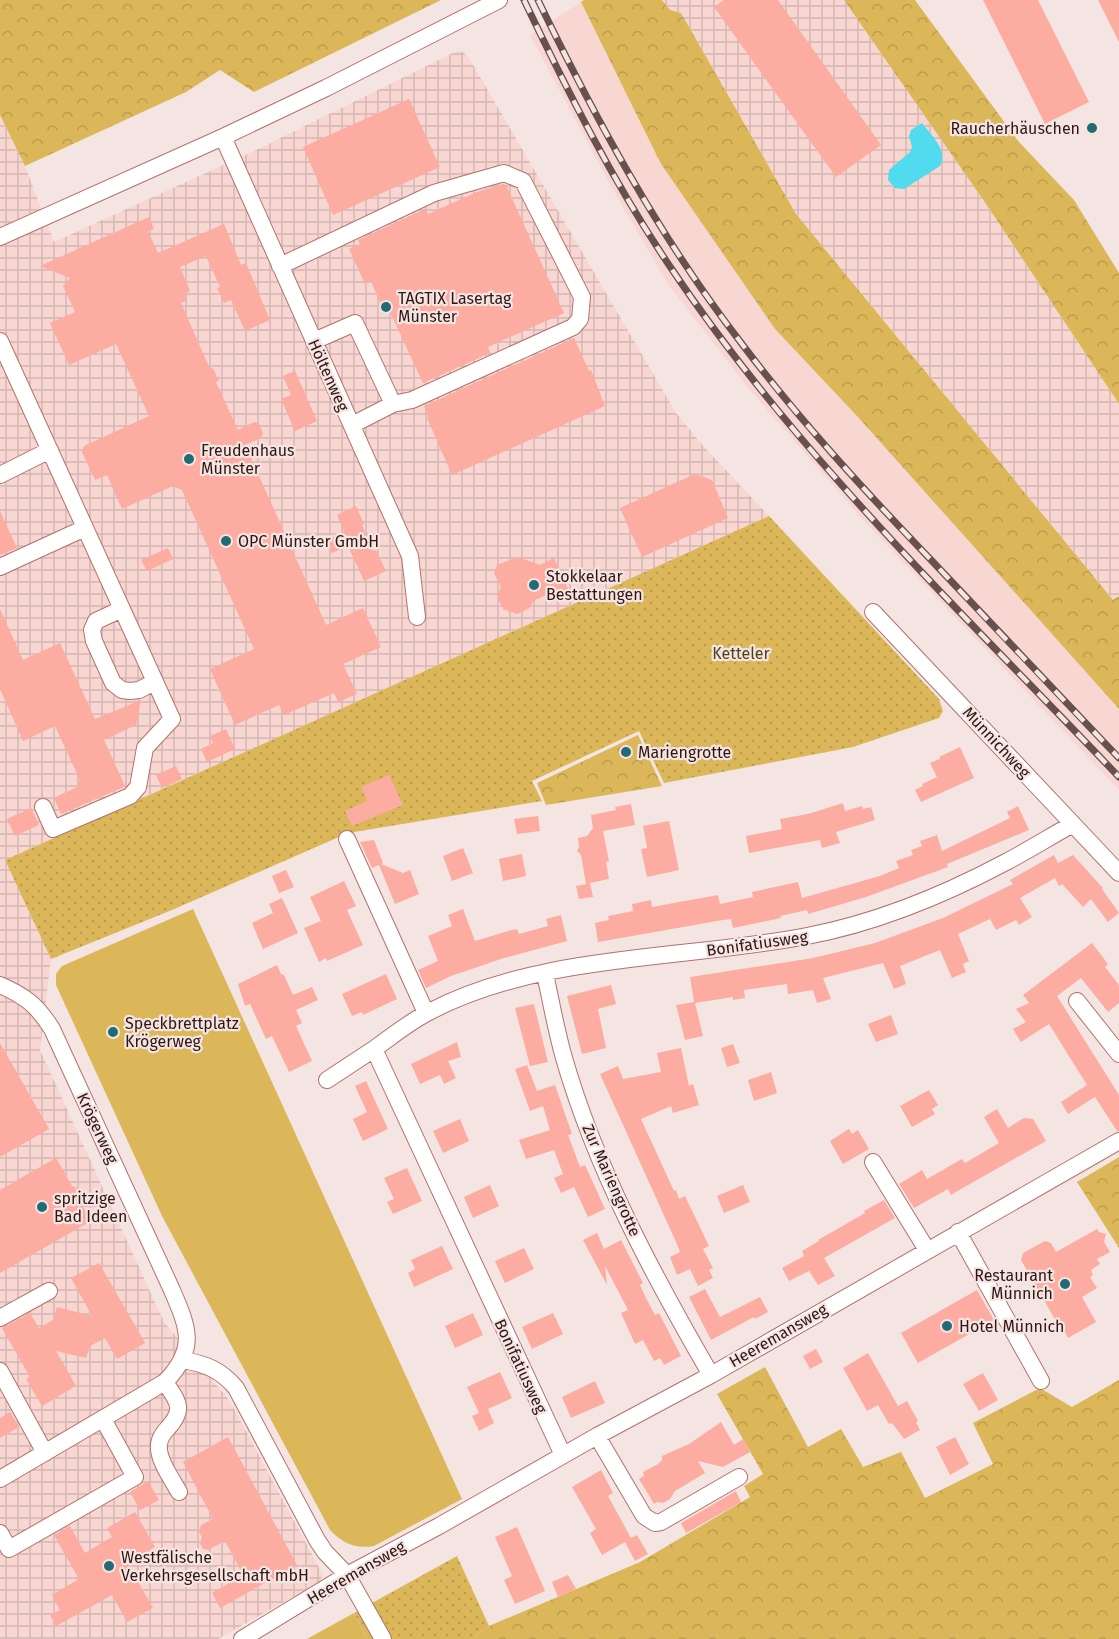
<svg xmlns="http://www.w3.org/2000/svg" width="1119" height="1639" viewBox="0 0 1119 1639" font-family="'Fira Sans',sans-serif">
	<defs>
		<pattern id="industrial-grid" width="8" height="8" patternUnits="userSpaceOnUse" patternTransform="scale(1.5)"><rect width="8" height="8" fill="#f8d6d1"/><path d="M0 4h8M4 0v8" fill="none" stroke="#d5b7b3"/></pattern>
		<pattern id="grass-dots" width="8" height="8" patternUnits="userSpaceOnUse" patternTransform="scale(1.5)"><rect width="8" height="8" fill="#dbb75a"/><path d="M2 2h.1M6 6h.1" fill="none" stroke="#bc9d4d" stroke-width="1.8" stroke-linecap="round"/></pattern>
		<pattern id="forest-crowns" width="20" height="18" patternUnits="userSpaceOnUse" patternTransform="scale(1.5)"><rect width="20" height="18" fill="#dbb75a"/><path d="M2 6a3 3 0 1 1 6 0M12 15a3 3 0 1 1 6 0" fill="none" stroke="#bc9d4d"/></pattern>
	</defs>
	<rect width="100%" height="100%" fill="#f4e5e3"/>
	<!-- built -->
	<path fill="#f8d6d1" d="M581 2 661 164 775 329 857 416 1119 709V790L865 522 749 389 668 284 613 190 530 35Z"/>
	<!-- industrial -->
	<path fill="url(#industrial-grid)" d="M662 0H844L986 204 1119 404V596L1114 601 796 214 681 13 670 10Z
		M457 51 463 52 469 58 676 413 705 448 769 516 5 860 51 959 40 1050 164 1322 230 1401 323 1575 319 1582 218 1639H0V115L25 166 54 242 252 152Z"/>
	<!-- grass -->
	<path fill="url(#grass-dots)" d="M769 516 939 699 943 711 939 718 853 747 664 783 639 731 532 781 542 801 348 833 172 910 51 959 5 860Z
		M457 1556 489 1626 475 1636 477 1639H367L354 1613Z"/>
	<!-- forest -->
	<path fill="url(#forest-crowns)" d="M0 0H441L254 92 220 70 186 92 25 166 0 115Z
		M584 0H662L670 10 681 13 796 214 1113 600 1119 596V709L857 416 775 329 661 164 581 2Z
		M844 0H915L1019 142 1074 200 1119 273V404L986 204Z
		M638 735 662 786 546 805 537 783Z
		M1119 1157V1248L1077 1182Z
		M765 1367 808 1447 841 1429 863 1467 901 1452 925 1498 993 1464 973 1423 1040 1388 1072 1407 1119 1380V1639H477L475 1636 489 1626 640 1562 750 1497 744 1486 763 1474 717 1394Z"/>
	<!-- park -->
	<path fill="#dbb75a" d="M193 909 462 1499 374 1546C356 1549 343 1544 330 1530L162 1216 56 985V974L62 966Z
		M354 1613 367 1639H307Z"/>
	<!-- water -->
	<path fill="#50dbee" d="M922 123C931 135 949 151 940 166L904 189 895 188 888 180 889 170 910 152 912 147 909 136 911 130Z"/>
	<!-- building -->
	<path fill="#fcaca1" d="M724 0H778L881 145 836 177 714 7Z
		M983 0H1038L1089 102 1045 124Z
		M1098 0H1119V42Z
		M409 99 440 167 333 215 303 147Z
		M503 184 506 185 564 313 488 347 490 353 423 383 390 312 385 314 371 281 365 284 349 249 360 244 358 240 425 209 428 214 477 192Z
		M149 217 154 229 148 231 158 253 224 224 241 265 246 263 270 320 245 331 231 300 224 303 217 288 220 287 206 256 180 267 190 291 184 294 187 300 181 303 210 369 213 368 219 381 216 382 238 430 254 422 259 424 263 433 261 438 245 445 326 625 363 608 381 647 343 664 357 694 338 702 334 693 284 715 279 705 235 725 210 669 254 649 182 490 173 486 122 509 107 475 95 480 82 452 84 446 149 416 116 344 69 365 50 323 75 312 63 286 70 278 40 266Z
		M574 338 589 371 591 370 605 406 452 475 427 418 428 417 424 406Z
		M295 371 317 421 295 431 281 399 291 395 283 376Z
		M695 474 712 480 728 518 642 557 620 508Z
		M356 506 364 524 362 525 373 551 376 550 386 571 364 581 348 546 332 553 326 540 344 532 337 515Z
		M0 511 17 548 0 555Z
		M168 548 173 559 147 571 141 560Z
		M518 557 540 565 554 558 569 591 553 598 546 595 533 601 530 608 517 614 503 609 497 596 501 587 494 573 497 565Z
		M0 609 23 660 60 643 95 719 141 700 136 725 104 740 125 786 124 787 61 814 54 798 79 786 77 781 80 780 55 726 23 741 0 689Z
		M226 729 235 749 207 762 201 749 213 743 210 736Z
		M960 747 974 778 921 802 915 790 923 786 922 784 937 777 930 763 940 759 939 757Z
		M176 766 182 779 162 788 156 775Z
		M389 775 403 805 352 826 345 811 367 801 361 787Z
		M843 803 845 811 862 806 863 809 871 807 875 820 836 832 840 843 822 848 820 840 749 853 746 836 782 829 780 819 808 814Z
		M631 804 635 825 603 831 609 861 606 862 609 879 590 883 593 897 579 899 576 886 586 884 581 855 577 851 579 847 578 838 587 836 593 828 591 815 616 810 615 807Z
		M1018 806 1029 830 947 864 948 867 866 897 808 914 807 910 780 916 781 918 733 928 731 919 723 920 598 942 595 923 609 920 608 916 633 911 632 904 651 900 652 907 718 895 720 904 753 897 752 892 798 882 802 898 880 876 899 868 896 861 913 855 911 850 922 846 920 841 937 835 942 851 1010 818 1007 812Z
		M31 808 39 825 15 836 7 819Z
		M538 816 540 831 517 834 514 819Z
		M669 821 679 870 647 877 641 849 647 848 643 826Z
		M374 840 383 863 381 864 403 873 410 870 419 894 395 904 379 865 372 868 360 842Z
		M463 848 473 873 452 881 443 856Z
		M522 854 526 876 503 881 499 859Z
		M1054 855 1058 863 1073 855 1103 888 1102 889 1119 913 1108 922 1091 899 1083 907 1062 884 1059 886 1055 878 1020 898 1032 917 1019 925 1016 920 996 930 990 919 958 934 969 961 963 964 966 972 952 978 940 950 900 966 906 984 894 989 883 963 823 978 831 999 817 1003 813 990 788 994 787 984 744 990 745 998 733 1000V997L695 1003 703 1036 685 1040 676 1005 694 1002 690 977 813 958 875 943 943 918 1013 884 1010 880Z
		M286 870 294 887 279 893 272 876Z
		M344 881 356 906 347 910 363 945 327 961 326 958 319 962 304 928 321 921 310 897Z
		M282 898 298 933 263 949 252 923 273 913 269 904Z
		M463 909 475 941 512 930 517 929 519 934 548 926 546 919 561 915 567 941 504 958 451 976 426 988 418 970 438 961 428 936 452 926 448 915Z
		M1092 943 1108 964 1105 967 1119 985V1003L1108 1012 1081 978 1057 996 1119 1095V1131H1117L1095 1097 1068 1114 1061 1102 1087 1085 1049 1024 1021 1042 1013 1029 1026 1022 1016 1009 1029 1003 1023 995Z
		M277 965 281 974 284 975 293 995 312 987 318 1000 296 1010 302 1023 296 1026 312 1061 289 1072 272 1036 266 1039 250 1004 245 1006 238 984Z
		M386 974 397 999 363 1015 362 1012 352 1016 342 994Z
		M611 985 616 1004 598 1009 606 1048 582 1054 567 996Z
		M534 1004 548 1062 530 1066 515 1008Z
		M891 1015 898 1034 876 1042 868 1024Z
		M457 1042 461 1057 448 1061 456 1078 444 1084 440 1075 420 1084 411 1064Z
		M0 1043 49 1129 0 1157Z
		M733 1044 740 1063 727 1067 721 1048Z
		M681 1048 689 1086 693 1084 699 1105 673 1113 671 1106 641 1119 674 1191 676 1190 679 1199 685 1196 709 1246 703 1249 713 1268 709 1270 713 1278 698 1286 690 1269 677 1275 670 1257 680 1252 676 1242 600 1074 618 1066 623 1079 661 1072 657 1053Z
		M527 1065 537 1091 555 1085 572 1134 568 1135 580 1167 585 1165 605 1209 588 1217 574 1187 561 1193 554 1178 563 1174 554 1150 526 1159 519 1140 550 1130 543 1106 530 1111 515 1069Z
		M771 1072 777 1093 754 1101 748 1080Z
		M366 1081 388 1129 363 1141 353 1119 367 1112 355 1086Z
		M929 1090 938 1105 932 1109 935 1114 912 1127 900 1106Z
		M997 1109 1008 1128 1024 1118 1033 1119 1046 1141 954 1193 951 1195 948 1189 914 1208 899 1184 922 1170 927 1179 962 1159 965 1163 999 1143 984 1117Z
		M460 1119 469 1141 443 1153 433 1131Z
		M849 1129 852 1134 858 1130 869 1149 843 1164 830 1141Z
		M56 1158 72 1186 77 1188 75 1193 91 1221 0 1273V1190Z
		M407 1168 422 1201 393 1214 387 1202 394 1199 384 1178Z
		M490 1185 499 1206 473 1218 464 1197Z
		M743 1185 750 1202 724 1213 717 1196Z
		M884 1200 895 1218 824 1258 835 1276 818 1285 809 1271 789 1281 782 1268 804 1256 802 1251 819 1241 818 1240 865 1213 864 1211Z
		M1097 1229 1099 1232 1106 1234 1104 1242 1110 1252 1097 1259 1100 1264 1091 1270 1093 1275 1090 1277 1097 1288 1082 1297 1096 1322 1068 1338 1063 1329 1061 1330 1021 1260 1023 1253 1045 1241 1051 1243 1056 1252Z
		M597 1233 604 1249 621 1240 643 1283 640 1285 647 1300 655 1315 659 1313 681 1356 664 1365 660 1358 654 1361 643 1340 635 1344 621 1313 628 1310 616 1287 605 1266 607 1285 583 1240Z
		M442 1246 453 1269 414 1287 408 1273 415 1269 411 1260Z
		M524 1248 534 1269 505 1283 495 1261Z
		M99 1263 145 1343 117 1359 105 1338 90 1346 86 1358 56 1351 76 1386 42 1406 26 1379 30 1377 2 1328 30 1313 39 1328 53 1320 57 1307 92 1316 71 1278Z
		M705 1289 720 1317 760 1297 768 1312 755 1319 754 1317 711 1340 689 1297Z
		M977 1290 994 1320 918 1363 901 1333Z
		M473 1313 483 1335 455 1348 445 1326Z
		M553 1313 563 1334 532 1349 522 1327Z
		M816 1349 823 1362 810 1369 803 1356Z
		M868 1353 898 1406 907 1401 918 1421 916 1422 920 1430 904 1439 892 1423 889 1424 878 1405 867 1411 843 1368Z
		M500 1372 512 1398 488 1409 494 1423 479 1431 472 1416 479 1413 467 1387Z
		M983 1373 998 1400 979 1411 963 1384Z
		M595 1381 605 1403 571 1418 562 1397Z
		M10 1412 19 1427 0 1438V1418Z
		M721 1422 734 1445 743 1439 750 1452 723 1467 698 1461 705 1473 675 1491 670 1499 663 1503 657 1502 654 1504 639 1479 644 1476 643 1472 658 1464 662 1460V1456L689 1444Z
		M228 1437 297 1565 220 1608 212 1593 243 1575 225 1541 208 1550 203 1549 200 1543 202 1537 199 1532 201 1525 213 1519 183 1462Z
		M955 1437 969 1464 950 1475 936 1447Z
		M601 1470 613 1493 608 1496 619 1516 631 1538 637 1535 648 1554 635 1561 625 1542 602 1555 590 1533 596 1529 572 1487Z
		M148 1481 159 1500 140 1510 130 1492Z
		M736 1491 741 1502 686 1533 681 1523Z
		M135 1512 155 1547 127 1562 153 1608 127 1622 112 1595 56 1626 50 1615 60 1610 52 1595 79 1579 54 1535 70 1526 85 1553 112 1537 107 1528Z
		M517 1527 545 1591 515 1604 504 1580 512 1576 495 1537Z
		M568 1575 576 1589 558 1597 552 1582Z"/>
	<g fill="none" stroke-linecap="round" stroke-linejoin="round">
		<!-- minor casing -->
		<g stroke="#b37169" stroke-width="18">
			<path id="minor" d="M223 137 410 556 417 617
				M0 237 223 137 326 88 499 0
				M280 266 434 193 504 173 523 181 582 297 580 319 573 327 412 400 393 404 352 425
				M0 341 172 719 145 748 138 787 130 796 53 829 43 807
				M314 341 355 323 393 404
				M0 475 50 450
				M0 567 85 528
				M122 609 96 621 92 630 94 641 113 683 122 690 130 691 139 690 155 682
				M873 612 1119 873
				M347 839 426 1013
				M545 974C551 1001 556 1030 564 1058 596 1169 653 1275 711 1375
				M0 985C25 996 37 1005 52 1029L171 1288C188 1327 198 1348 165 1382L0 1479
				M1077 1001 1119 1054
				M327 1080 374 1049
				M873 1162 927 1250
				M958 1232 1041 1381
				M0 1318 49 1291
				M183 1360C206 1364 221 1370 236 1388L317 1540 325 1552 347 1575 383 1639
				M0 1371 45 1453
				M165 1382C177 1401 186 1408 168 1428 164 1432 160 1437 159 1444 157 1459 172 1479 179 1492
				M597 1436 644 1516 655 1523 661 1522 739 1477
				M563 1455 374 1049C391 1037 408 1023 427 1013 539 953 684 960 807 936 876 923 944 895 1006 862 1029 850 1051 836 1073 824
				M0 1533 9 1549 135 1477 103 1419
				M242 1639 347 1575 439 1526 597 1436 711 1375 1119 1141"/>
		</g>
		<!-- minor -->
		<use href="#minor" stroke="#fff" stroke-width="16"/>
		<!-- rail casing -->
		<g stroke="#67504d" stroke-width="7">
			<path id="rail" d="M524 0C567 90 613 182 669 265 795 454 963 613 1119 777
				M538 0C596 120 660 238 742 344 800 421 866 492 933 562 995 628 1057 693 1119 758"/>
		</g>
		<!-- rail -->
		<use href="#rail" stroke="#f4e5e3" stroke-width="4.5" stroke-dasharray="14" stroke-linecap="butt"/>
	</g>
	<!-- markers -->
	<g fill="#216b75" stroke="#f4e5e3" stroke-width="2">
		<circle cx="1092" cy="128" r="6"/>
		<circle cx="386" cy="307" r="6"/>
		<circle cx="189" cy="459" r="6"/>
		<circle cx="226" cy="541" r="6"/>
		<circle cx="534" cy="585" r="6"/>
		<circle cx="626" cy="752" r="6"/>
		<circle cx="113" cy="1032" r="6"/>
		<circle cx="42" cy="1207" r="6"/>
		<circle cx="1065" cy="1284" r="6"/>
		<circle cx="947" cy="1326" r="6"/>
		<circle cx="109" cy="1566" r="6"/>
	</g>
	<g text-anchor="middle" stroke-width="4.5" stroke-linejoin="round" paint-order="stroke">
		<!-- poi labels -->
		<g font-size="16" fill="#301613" stroke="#f4e5e3" text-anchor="start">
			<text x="1080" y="134" text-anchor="end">Raucherhäuschen</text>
			<text x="398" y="304">TAGTIX Lasertag<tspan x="398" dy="18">Münster</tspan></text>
			<text x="201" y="456">Freudenhaus<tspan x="201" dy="18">Münster</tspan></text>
			<text x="238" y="547">OPC Münster GmbH</text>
			<text x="546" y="582">Stokkelaar<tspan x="546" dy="18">Bestattungen</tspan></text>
			<text x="638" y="758">Mariengrotte</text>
			<text x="125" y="1029">Speckbrettplatz<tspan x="125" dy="18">Krögerweg</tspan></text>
			<text x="54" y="1204">spritzige<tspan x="54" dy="18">Bad Ideen</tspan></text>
			<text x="1053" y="1281" text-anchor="end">Restaurant<tspan x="1053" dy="18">Münnich</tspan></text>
			<text x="959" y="1332">Hotel Münnich</text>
			<text x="121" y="1563">Westfälische<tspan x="121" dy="18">Verkehrsgesellschaft mbH</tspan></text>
		</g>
		<!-- street labels -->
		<g font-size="16" fill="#301613" stroke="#f4e5e3">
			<text transform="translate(329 375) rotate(66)" y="6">Höltenweg</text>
			<text transform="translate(997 742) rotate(47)" y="6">Münnichweg</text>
			<text transform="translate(757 943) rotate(-8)" y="6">Bonifatiusweg</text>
			<text transform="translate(98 1128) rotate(65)" y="6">Krögerweg</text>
			<text transform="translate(612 1180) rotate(66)" y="6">Zur Mariengrotte</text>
			<text transform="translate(778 1335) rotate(-30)" y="6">Heeremansweg</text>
			<text transform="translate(521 1366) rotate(65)" y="6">Bonifatiusweg</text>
			<text transform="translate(356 1572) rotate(-30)" y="6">Heeremansweg</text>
		</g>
		<!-- park labels -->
		<g font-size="16" fill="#51411a" stroke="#f4e5e3">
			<text x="741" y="659">Ketteler</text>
		</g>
	</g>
</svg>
